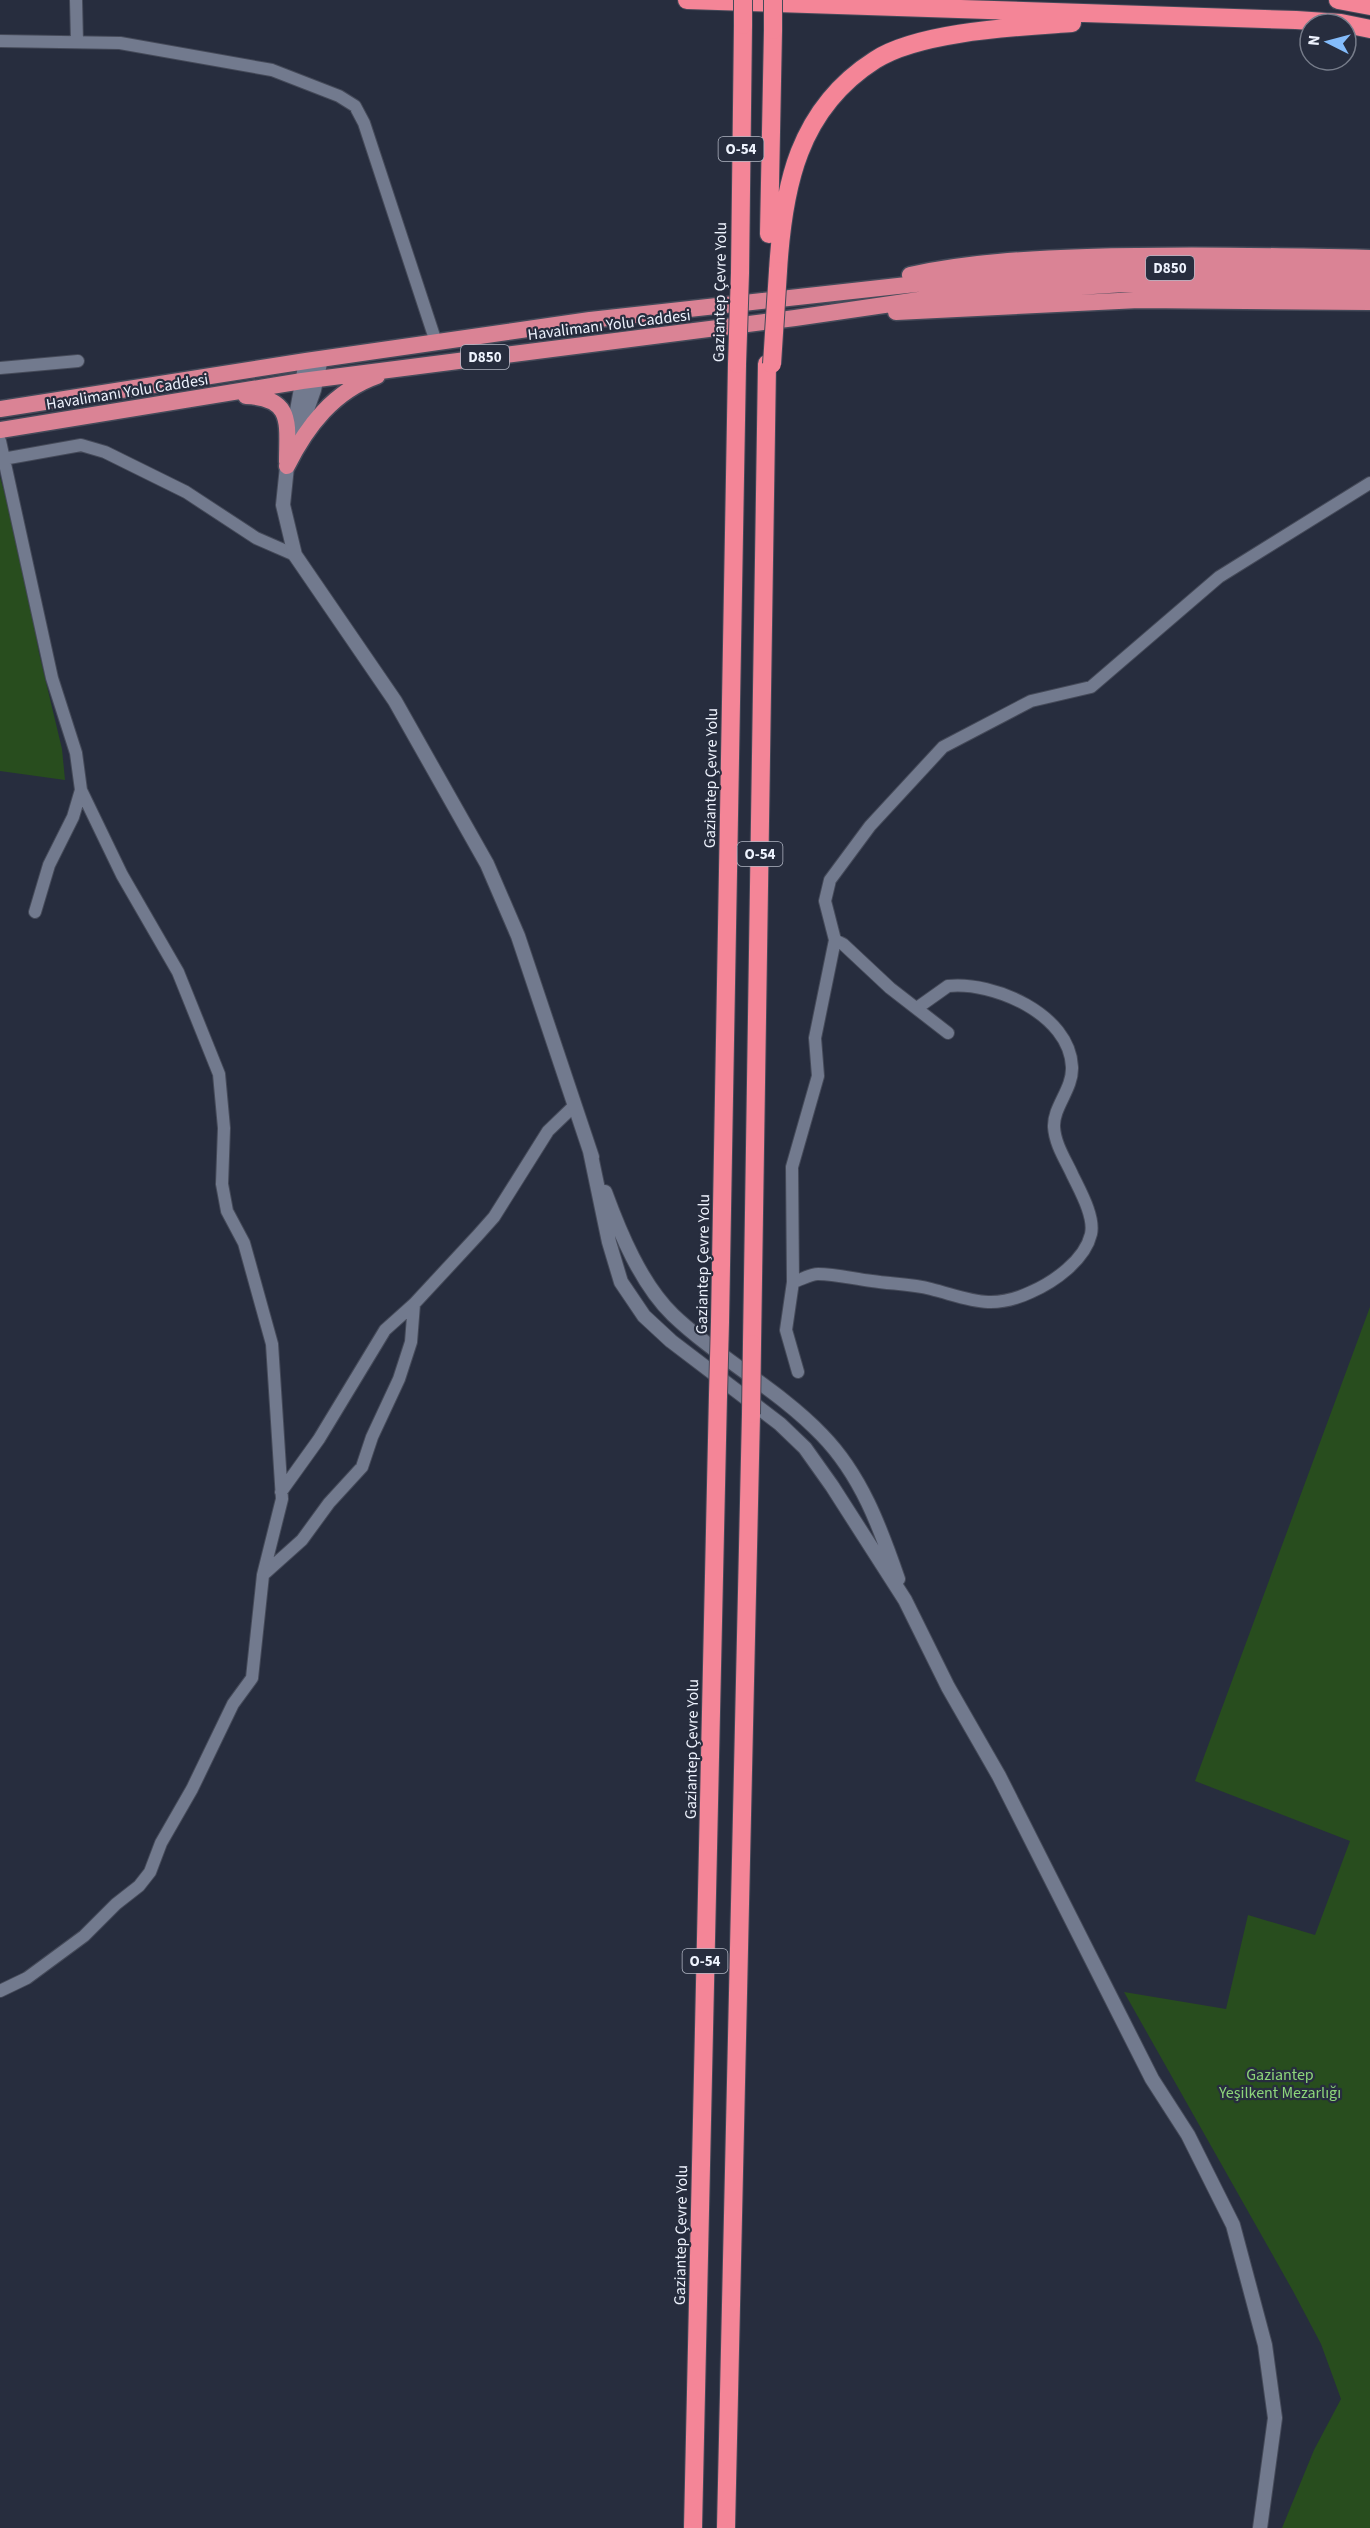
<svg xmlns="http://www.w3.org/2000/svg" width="1370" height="2528" viewBox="0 0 1370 2528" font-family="'Source Sans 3',sans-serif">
	<rect width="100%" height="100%" fill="#272d3e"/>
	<!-- green -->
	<path fill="#284d1e" d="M0 477 21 551 39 653 62 749 65 780 0 771Z
		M1370 1307V2528H1282L1314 2450 1341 2399 1321 2344 1293 2291 1124 1992 1226 2009 1248 1915 1315 1935 1350 1841 1195 1781Z"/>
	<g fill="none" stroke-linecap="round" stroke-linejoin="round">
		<!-- minor casing -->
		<g stroke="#454a59" stroke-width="14">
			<path id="minor" d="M76 0 77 42
				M0 41 120 43 272 70 339 96 355 106 364 123 436 342
				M0 368 78 361
				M0 441 52 678 76 753 81 790 122 875 178 972 219 1074 224 1128 222 1184 227 1211 244 1243 272 1344 282 1499 263 1575 252 1678 233 1704 192 1789 161 1843 150 1872 139 1886 116 1904 84 1936 27 1978 0 1991
				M3 459 81 445 105 452 186 492 256 538 295 555
				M35 912 49 865 73 817 81 790
				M835 940 843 944 890 988 948 1033
				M793 1282C801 1280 810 1274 818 1274 836 1274 854 1279 872 1281 891 1284 912 1284 931 1289 970 1299 991 1311 1031 1292 1054 1282 1085 1260 1091 1234 1095 1216 1079 1189 1072 1174 1065 1159 1055 1144 1054 1127 1053 1107 1073 1089 1072 1067 1070 1014 993 981 948 986L917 1008
				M798 1372 786 1330 793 1282 792 1167 818 1076 815 1038 835 940 825 901 830 880 870 826 943 747 1031 701 1091 687 1219 577 1370 483
				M281 1492 319 1439 385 1330 414 1304 478 1235 494 1217 548 1131 575 1105
				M264 1574 302 1540 329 1503 362 1467 372 1437 399 1379 411 1342 414 1304"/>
		</g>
		<!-- tertiary casing -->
		<g stroke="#454a59" stroke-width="16">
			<path id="tertiary" d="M301 427 314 390 321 359
				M292 438 306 361
				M288 457 283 505 295 555 395 701 487 864 518 936 592 1157
				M590 1151 609 1242 621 1282 644 1316 671 1341 780 1424 805 1448 832 1486 905 1600 948 1687 999 1776 1152 2079 1188 2135 1233 2225 1265 2345 1275 2418 1260 2528
				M605 1192C620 1233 641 1284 673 1315 719 1359 778 1389 822 1435 861 1475 880 1527 898 1579"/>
		</g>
		<!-- trunk casing -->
		<g stroke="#454a59" stroke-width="19">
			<path id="trunk" d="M910 275C968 262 1028 259 1087 257 1181 254 1276 256 1370 258
				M896 312 1139 300 1370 302
				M246 396C294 398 287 424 287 462
				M0 409 306 361 590 320 952 280 1133 268 1370 271
				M0 430 302 381 795 318 953 295 1124 284 1370 286
				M287 466C307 426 334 391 377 376"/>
		</g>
		<!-- motorway casing -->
		<g stroke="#454a59" stroke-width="20">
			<path id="motorway" d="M687 0 1296 20 1341 23 1370 29
				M1338 0 1370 6
				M769 234 773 30
				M778 271C783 187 798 109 875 60 920 31 1019 27 1072 23
				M740 273 743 25
				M720 1322 737 364
				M752 1344 767 364
				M693 2528 718 1395
				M726 2528 751 1414"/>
		</g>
		<!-- minor -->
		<use href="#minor" stroke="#727a8e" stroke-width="12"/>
		<!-- tertiary -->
		<use href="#tertiary" stroke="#727a8e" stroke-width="14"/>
		<!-- trunk -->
		<use href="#trunk" stroke="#da8395" stroke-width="16"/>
		<!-- motorway -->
		<use href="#motorway" stroke="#f48597" stroke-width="18"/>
		<!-- motorway-bridge casing -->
		<g stroke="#454a59" stroke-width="20" stroke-linecap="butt">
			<path id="motorway-bridge" d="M773 0V30
				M743 25V0
				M737 364 740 273
				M772 364 778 271
				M718 1395 720 1322
				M751 1414 752 1344"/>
		</g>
		<!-- motorway-bridge -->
		<use href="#motorway-bridge" stroke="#f48597" stroke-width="18"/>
	</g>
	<g text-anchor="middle" stroke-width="4.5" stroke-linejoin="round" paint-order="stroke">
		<!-- shield labels -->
		<g fill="#272d3e" stroke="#b2b7c4" stroke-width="1.5">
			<rect x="718.5" y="137" width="45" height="24" rx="4.5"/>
			<rect x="1146" y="256" width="48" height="24" rx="4.5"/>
			<rect x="461" y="345" width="48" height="24" rx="4.5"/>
			<rect x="737.5" y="842" width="45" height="24" rx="4.5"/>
			<rect x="682.5" y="1949" width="45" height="24" rx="4.5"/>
		</g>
		<g font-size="15" font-weight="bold" fill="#edf2fd">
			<text x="741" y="154">O-54</text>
			<text x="1170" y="273">D850</text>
			<text x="485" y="362">D850</text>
			<text x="760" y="859">O-54</text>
			<text x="705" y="1966">O-54</text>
		</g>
		<!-- street labels -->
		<g font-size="16" fill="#edf2fd" stroke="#272d3e">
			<text transform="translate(719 292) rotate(-89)" y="6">Gaziantep Çevre Yolu</text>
			<text transform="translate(609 324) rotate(-7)" y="6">Havalimanı Yolu Caddesi</text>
			<text transform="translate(127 391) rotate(-9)" y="6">Havalimanı Yolu Caddesi</text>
			<text transform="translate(710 778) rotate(-89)" y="6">Gaziantep Çevre Yolu</text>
			<text transform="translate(702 1264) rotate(-89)" y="6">Gaziantep Çevre Yolu</text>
			<text transform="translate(691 1749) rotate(-89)" y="6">Gaziantep Çevre Yolu</text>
			<text transform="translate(680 2235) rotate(-89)" y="6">Gaziantep Çevre Yolu</text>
		</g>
		<!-- park labels -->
		<g font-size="16" fill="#8dd57a" stroke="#272d3e">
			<text x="1280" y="2080">Gaziantep<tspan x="1280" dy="18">Yeşilkent Mezarlığı</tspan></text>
		</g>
	</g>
	<!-- north arrow -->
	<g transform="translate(1328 42) rotate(276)"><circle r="28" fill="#272d3e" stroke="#767c8a" stroke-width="1.5"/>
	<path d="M0-4.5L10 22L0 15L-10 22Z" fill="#84bcfb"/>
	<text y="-9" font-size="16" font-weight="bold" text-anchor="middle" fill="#edf2fd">N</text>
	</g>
</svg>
